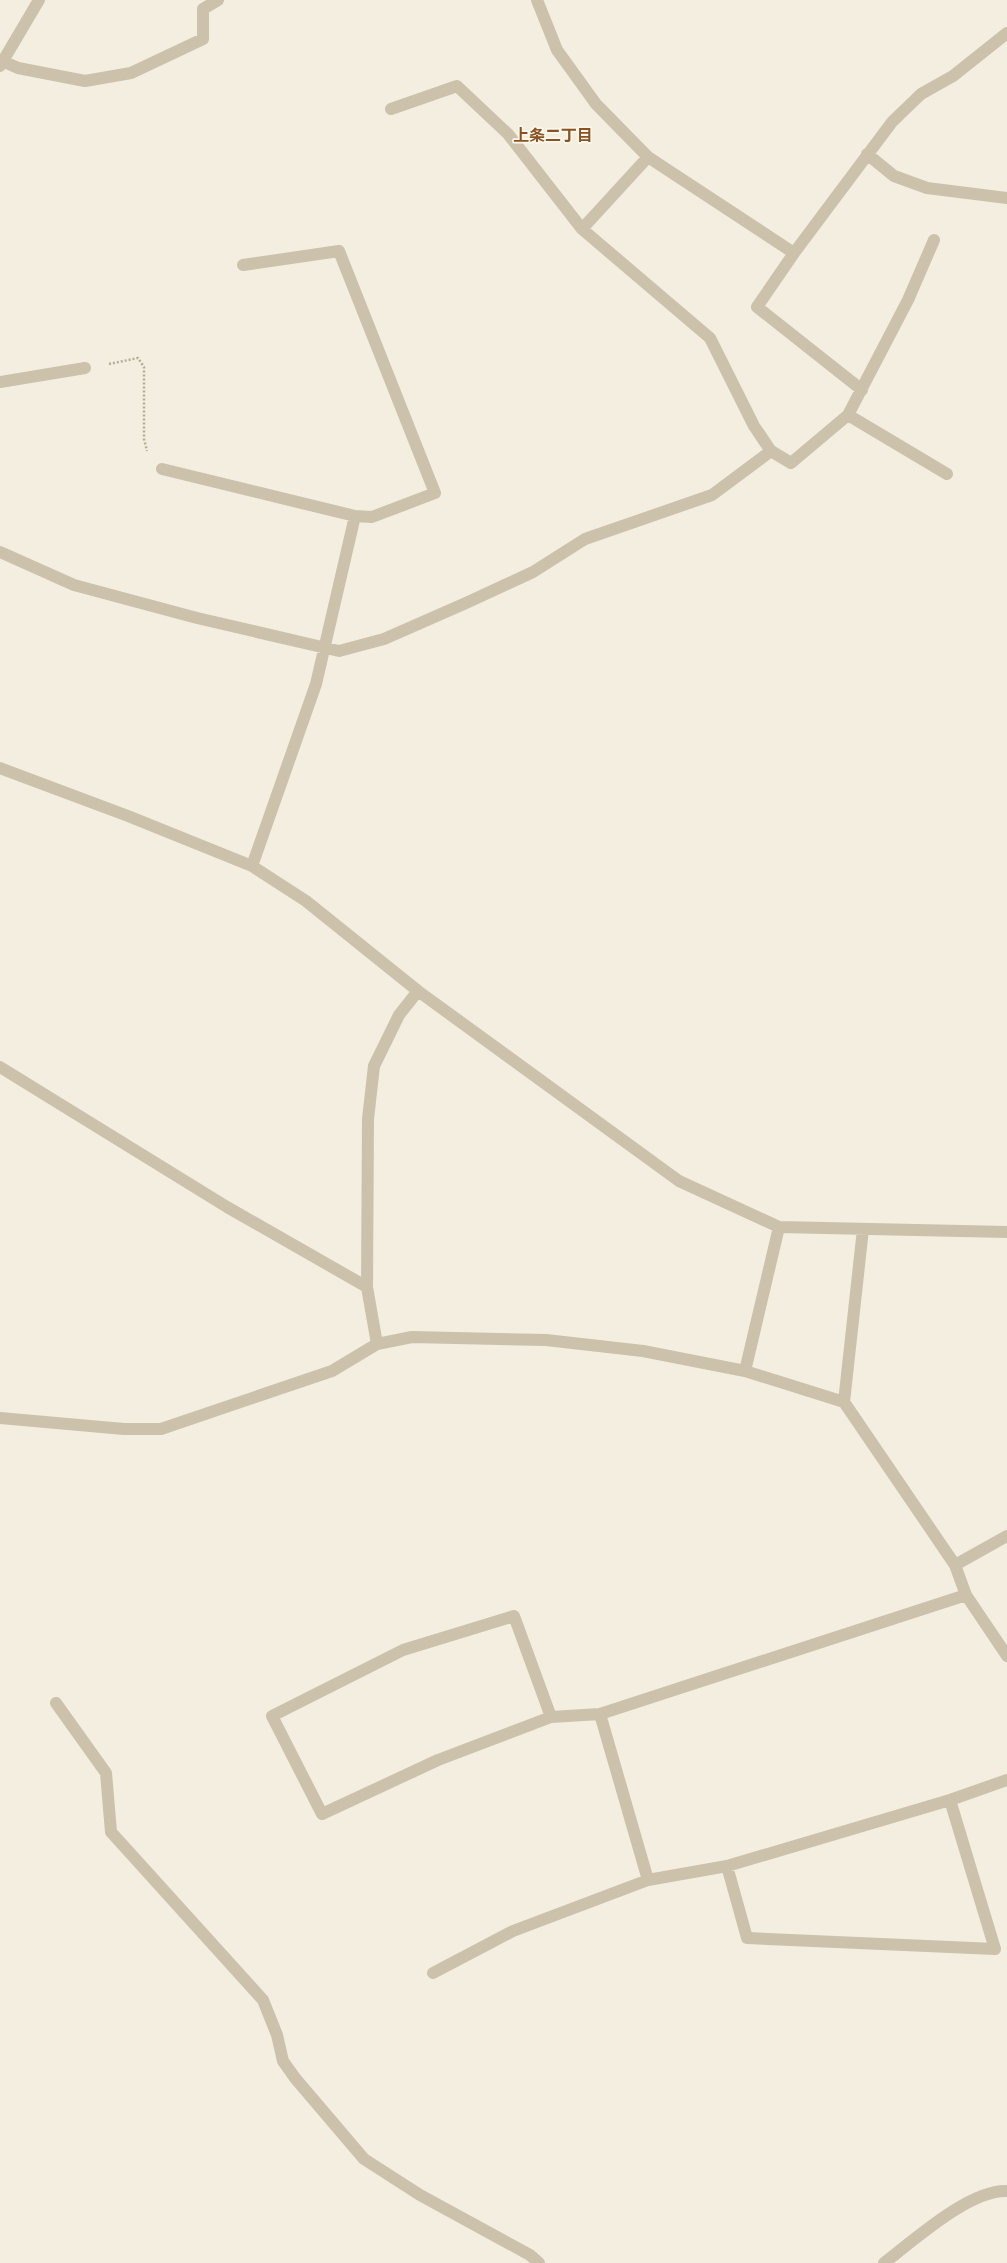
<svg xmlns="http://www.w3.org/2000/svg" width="1007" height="2263" viewBox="0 0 1007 2263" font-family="Mulish,'Noto Sans JP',sans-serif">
	<rect width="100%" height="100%" fill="#f3eedf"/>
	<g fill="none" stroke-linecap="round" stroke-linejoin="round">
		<!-- path -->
		<path stroke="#b8ac95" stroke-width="2.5" stroke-dasharray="2 2" stroke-linecap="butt" d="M109 364 138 358 144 367V439L147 451"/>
		<!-- street -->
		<path stroke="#ccc1ab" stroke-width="12" d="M537 0 557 50 596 104 648 157 794 253
			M0 60 18 68 85 81 131 73 203 39V9L218 0
			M0 66 39 0
			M391 109 457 86 508 134 582 229 710 338 754 426 771 451 791 463 848 415
			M867 154 894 176 927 188 1007 198
			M582 229 648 157
			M934 240 908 300 848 415 947 474
			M0 382 85 368
			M862 390 757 307 794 253 892 122 921 94 953 76 1007 33
			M162 469 355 516 372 517 435 493 339 251 243 265
			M0 552 74 585 197 618 339 651 384 639 466 603 533 572 585 539 712 495 771 451
			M0 768 128 816 252 866 306 901 418 991 679 1181 779 1227 1007 1232
			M252 866 316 684 355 516
			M0 1067 227 1207 367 1287
			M779 1227 745 1371 844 1402 955 1565 966 1595 1007 1656
			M377 1344 367 1287 368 1119 374 1066 399 1015 418 991
			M844 1402 863 1229
			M0 1418 124 1429H161L332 1371 377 1344 412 1337 546 1340 643 1351 745 1371
			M955 1565 1007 1536
			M56 1703 106 1773 111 1832 263 2000 277 2035 283 2061 295 2078 364 2159 420 2195 530 2255 539 2263
			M600 1714 648 1880
			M551 1717 514 1616 403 1650 272 1716 322 1814 438 1760 551 1717 600 1714 966 1595
			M727 1866 747 1938 995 1949 950 1800
			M433 1973 513 1931 648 1880 727 1866 950 1800 1007 1780
			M884 2263C913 2241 970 2189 1007 2191"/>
	</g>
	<g text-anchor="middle" stroke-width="3.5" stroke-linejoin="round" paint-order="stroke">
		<!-- neighbourhood labels -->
		<g font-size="16" font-weight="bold" fill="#8a5222" stroke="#faf7ec">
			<text x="553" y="141">上条二丁目</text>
		</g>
	</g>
</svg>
